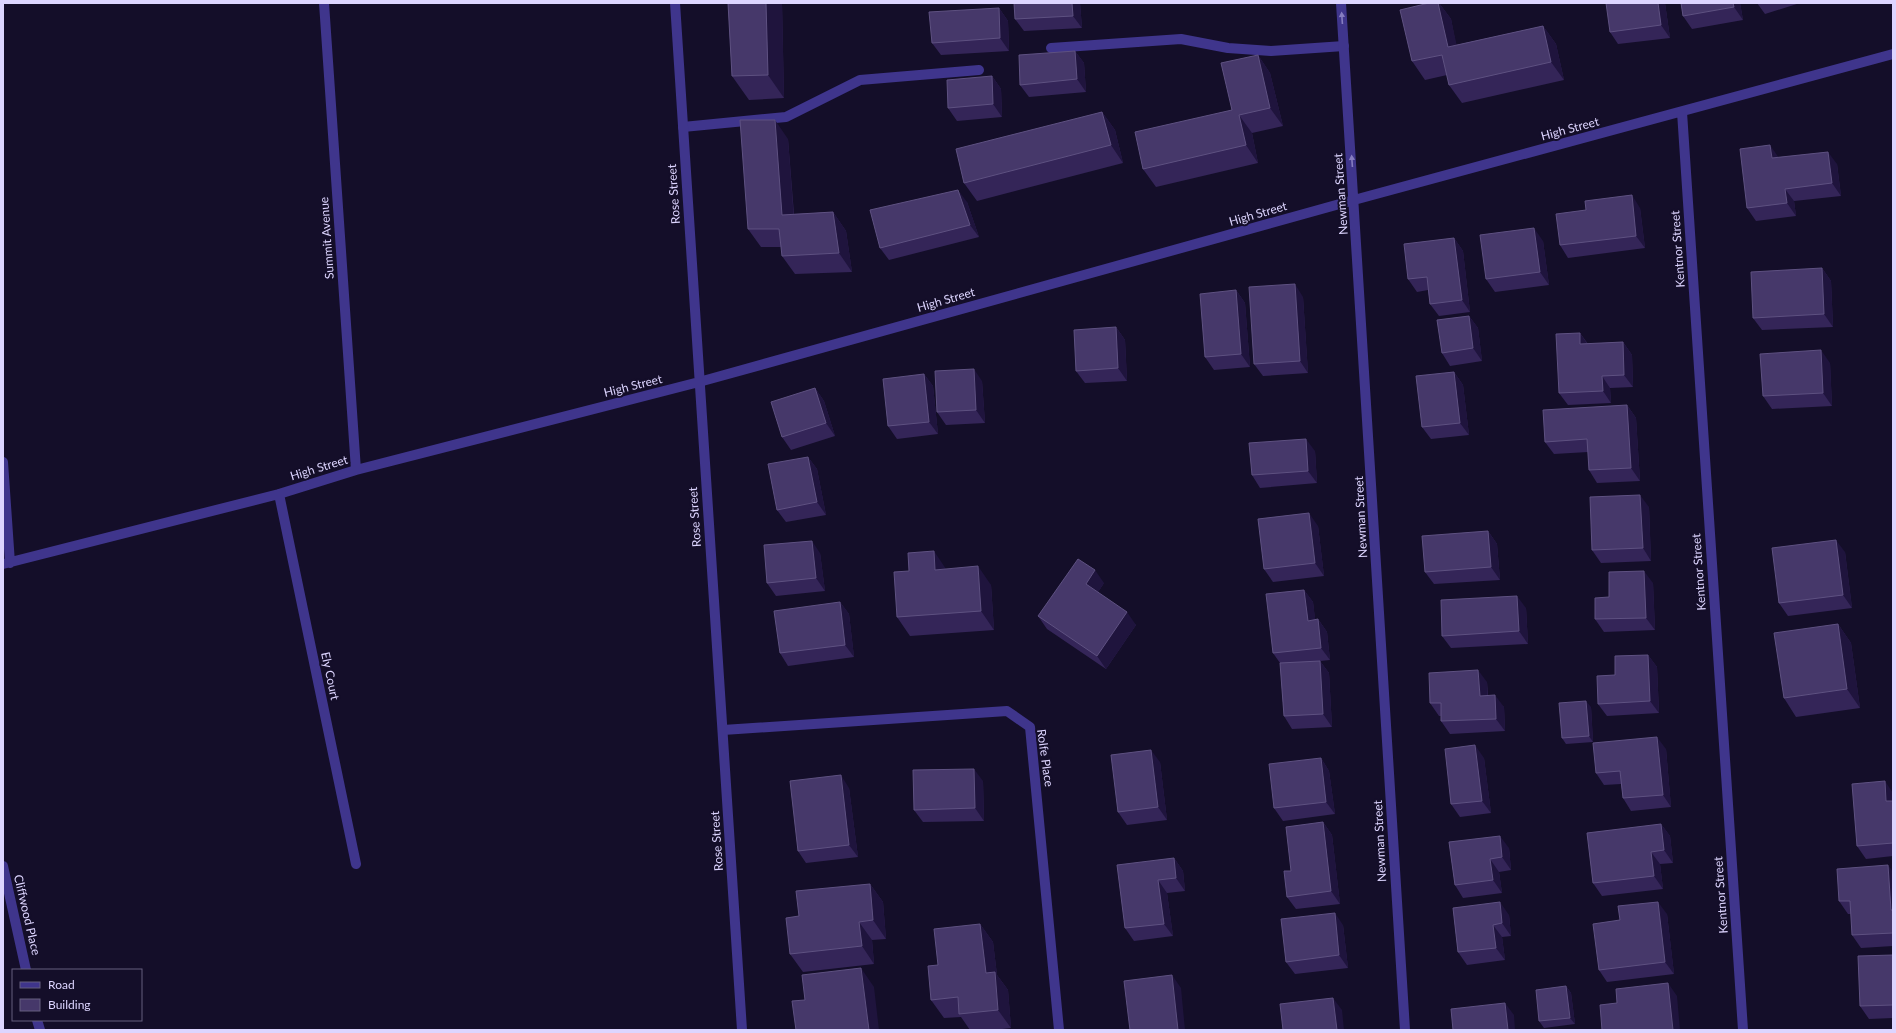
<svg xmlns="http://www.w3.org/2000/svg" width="1896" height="1033" viewBox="0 0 1896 1033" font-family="Lato,sans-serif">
	<rect width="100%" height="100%" fill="#140e29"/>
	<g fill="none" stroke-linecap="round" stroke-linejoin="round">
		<!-- lane -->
		<path stroke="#3f358c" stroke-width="10" d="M1051 48 1181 39 1228 48 1271 51 1344 46
			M683 127 786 117 860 80 979 70"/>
		<!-- street -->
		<path stroke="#3f358c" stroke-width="10" d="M324 3 356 470
			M675 3 742 1030
			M1341 3 1405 1030
			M1682 112 1743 1030
			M3 462 10 563
			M279 494 356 864
			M3 564 279 494 356 470 699 382 1354 200 1893 54
			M723 730 1007 711 1030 727 1059 1030
			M3 866 26 970
			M37 1020 40 1030"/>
	</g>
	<!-- wall -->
	<path fill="#342558" d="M728 3H782L784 98 749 100 732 76Z
		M1080 3 1082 28 1024 31 1015 19Z
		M1429 3H1439L1451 19 1456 45 1543 26 1556 44 1564 80 1462 103 1449 85 1447 75 1425 80 1412 61Z
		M1665 3 1670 38 1618 44 1610 32Z
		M1681 3H1740L1743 20 1692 29 1683 16Z
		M1757 3H1800L1765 14Z
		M999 8 1008 21 1009 51 941 55 932 43Z
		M1075 51 1084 63 1086 92 1029 97 1020 85Z
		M1258 55 1270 73 1283 126 1252 133 1258 163 1156 187 1143 169 1232 110Z
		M992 76 1001 89 1002 117 957 121 948 108Z
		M1102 112 1115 130 1123 163 977 201 964 183Z
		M788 139 794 214 833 212 846 231 852 272 795 274 782 256 781 247H761L748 229Z
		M1779 158 1837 164 1841 196 1794 201 1796 216 1756 221 1747 208Z
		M967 202 979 237 889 260 880 248Z
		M1640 208 1645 248 1568 258 1560 245Z
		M1454 238 1463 251 1470 312 1439 316 1430 304 1428 290 1417 292 1408 279Z
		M1543 241 1549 285 1495 292 1486 279Z
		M1822 268 1831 281 1833 327 1762 330 1753 318Z
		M1236 290 1245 303 1250 367 1214 370 1205 357Z
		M1303 297 1308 373 1263 376 1254 364Z
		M1469 316 1478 328 1482 361 1450 366 1442 353Z
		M1116 327 1125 340 1127 381 1085 383 1076 371Z
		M1580 333 1588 344 1623 342 1632 355 1633 387 1610 388 1611 403 1568 405 1559 393Z
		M1830 363 1832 406 1772 409 1763 396Z
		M1454 372 1463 385 1469 435 1431 439 1422 427Z
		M924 374 933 386 938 434 897 439 888 426Z
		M982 381 985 423 946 425 937 412Z
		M815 388 824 401 835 436 791 450 782 437Z
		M1627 405 1636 418 1640 481 1597 483 1589 470 1588 452 1554 454 1545 442Z
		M1315 451 1317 483 1260 488 1252 475Z
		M808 457 817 469 826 515 786 522 777 510Z
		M1649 507 1651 561 1601 563 1592 550Z
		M1318 526 1324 576 1273 582 1264 569Z
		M1488 531 1497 544 1500 580 1434 584 1425 572Z
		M1845 552 1852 608 1788 616 1779 603Z
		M820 553 825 591 776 596 767 583Z
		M946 569 991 585 994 630 910 636 897 617Z
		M1104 583 1098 592 1136 625 1106 669 1047 629 1038 616Z
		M1653 583 1655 630 1604 632 1595 619 1609 597Z
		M1304 590 1313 602 1315 620 1318 619 1327 632 1330 660 1320 661 1329 673 1332 727 1292 729 1284 716 1280 663 1273 653Z
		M840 602 849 614 854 657 788 666 780 653Z
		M1526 608 1528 644 1451 648 1442 636Z
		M1838 624 1851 643 1860 708 1796 717 1784 698Z
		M1648 655 1657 667 1659 713 1607 716 1598 704Z
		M1487 682 1488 695 1504 707 1505 731 1450 734 1441 721V716H1439L1430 703Z
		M1591 707 1593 742 1566 744 1562 738Z
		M1666 749 1671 807 1631 811 1623 798 1621 784 1604 785 1596 773Z
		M1321 758 1329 771 1335 814 1283 821 1274 808Z
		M1484 758 1491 813 1460 817 1451 804Z
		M1160 762 1167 820 1127 825 1118 812Z
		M983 781 984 821 923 822 914 810Z
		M849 788 858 857 806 863 798 851Z
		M1893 793V856L1866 859 1857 846Z
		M1323 822 1332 835 1340 904 1296 909 1287 897 1291 871Z
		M1661 824 1670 836 1673 863 1660 864 1663 889 1602 896 1593 883Z
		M1449 842 1509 848 1511 870 1499 872 1502 893 1463 898 1455 885Z
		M1174 858 1183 871 1185 891 1167 893 1173 936 1134 941 1125 928Z
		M1893 872V946L1861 948 1852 935 1851 914H1848L1839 901Z
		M870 884 883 902 886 939 872 940 874 964 803 972 790 954 799 916Z
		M1453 908 1509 915 1511 936 1502 937 1505 960 1467 965 1458 952Z
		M1667 914 1674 974 1607 982 1599 970Z
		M980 924 993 942 997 975 1008 990 1011 1028 994 1030H970L961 1017 944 1018 931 1000 938 965Z
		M1343 925 1348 968 1295 974 1286 962Z
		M1893 955V1018L1869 1019 1860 1006Z
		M1566 986 1571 993 1575 1024 1544 1028 1539 1021Z"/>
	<!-- shaded-wall -->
	<path fill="#1f143d" d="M766 3H782L784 98 768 75Z
		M1072 3H1080L1082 28 1073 16Z
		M1438 3H1439L1451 19 1461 65 1448 47Z
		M1658 3H1665L1670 38 1661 25Z
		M1733 3H1740L1743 20 1734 7Z
		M999 8 1008 21 1009 51 1000 38Z
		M1543 26 1556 44 1564 80 1551 62Z
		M1075 51 1084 63 1086 92 1077 79Z
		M1258 55 1270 73 1283 126 1270 108Z
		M992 76 1001 89 1002 117 993 104Z
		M1102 112 1115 130 1123 163 1111 145Z
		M1239 115 1252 133 1258 163 1246 145Z
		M775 120 788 139 795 233 782 215Z
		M1770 145 1779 158H1772Z
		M1828 152 1837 164 1841 196 1832 183Z
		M1785 189 1794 201 1796 216 1787 203Z
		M958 190 967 202 979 237 970 225Z
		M1632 195 1640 208 1645 248 1636 236Z
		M833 212 846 231 852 272 839 253Z
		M1534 228 1543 241 1549 285 1540 272Z
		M1454 238 1463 251 1470 312 1462 300Z
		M1822 268 1831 281 1833 327 1824 314Z
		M1295 284 1303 297 1308 373 1300 361Z
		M1236 290 1245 303 1250 367 1241 354Z
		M1469 316 1478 328 1482 361 1473 348Z
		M1116 327 1125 340 1127 381 1118 368Z
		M1580 333 1588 345 1580 344Z
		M1623 342 1632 355 1633 387 1624 375Z
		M1821 350 1830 363 1832 406 1823 393Z
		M974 369 982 381 985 423 976 410Z
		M1454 372 1463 385 1469 435 1460 423Z
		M924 374 933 386 938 434 929 422Z
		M1602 376 1610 388 1611 403 1603 391Z
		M815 388 824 401 835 436 826 423Z
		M1627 405 1636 418 1640 481 1631 468Z
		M1306 439 1315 451 1317 483 1308 471Z
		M808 457 817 469 826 515 817 502Z
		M1640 495 1649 507 1651 561 1643 548Z
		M1309 513 1318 526 1324 576 1315 563Z
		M1488 531 1497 544 1500 580 1491 567Z
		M1836 540 1845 552 1852 608 1843 595Z
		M812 541 820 553 825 591 816 578Z
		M934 551 946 569 935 570Z
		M978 566 991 585 994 630 981 611Z
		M1095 570 1104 583 1095 597 1086 584Z
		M1644 571 1653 583 1655 630 1646 618Z
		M1304 590 1313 602 1317 633 1308 621Z
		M1517 596 1526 608 1528 644 1519 631Z
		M840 602 849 614 854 657 845 645Z
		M1127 612 1136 625 1106 669 1097 656Z
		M1318 619 1327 632 1330 660 1321 648Z
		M1838 624 1851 643 1860 708 1847 689Z
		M1648 655 1657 667 1659 713 1650 701Z
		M1320 661 1329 673 1332 727 1323 714Z
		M1478 670 1487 682 1488 708 1480 696Z
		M1495 695 1504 707 1505 731 1496 719Z
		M1586 701 1591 707 1593 742 1589 736Z
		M1657 737 1666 749 1671 807 1663 795Z
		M1475 745 1484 758 1491 813 1482 801Z
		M1151 750 1160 762 1167 820 1158 807Z
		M1321 758 1329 771 1335 814 1326 802Z
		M974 769 983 781 984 821 975 808Z
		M841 775 849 788 858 857 849 845Z
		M1885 781 1893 793V811L1886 801Z
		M1323 822 1332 835 1340 904 1331 891Z
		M1661 824 1670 836 1673 863 1664 850Z
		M1500 836 1509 848 1511 870 1502 857Z
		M1651 852 1660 864 1663 889 1654 876Z
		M1174 858 1183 871 1185 891 1176 878Z
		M1490 859 1499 872 1502 893 1493 880Z
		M1888 865 1893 872V912L1891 910Z
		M1158 880 1167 893 1173 936 1164 924Z
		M870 884 883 902 886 939 873 920Z
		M1500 902 1509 915 1511 936 1502 923Z
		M1658 902 1667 914 1674 974 1665 962Z
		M1335 913 1343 925 1348 968 1339 955Z
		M859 922 872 940 874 964 862 946Z
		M980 924 993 942 997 975 1008 990 1011 1028 998 1010 986 973Z
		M1493 925 1502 937 1505 960 1496 948Z
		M861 968 874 987 879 1030H869Z
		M1172 975 1181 988 1185 1030H1178Z
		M1668 983 1677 996 1680 1030H1673Z
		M1566 986 1571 993 1575 1024 1570 1018Z
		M1333 998 1342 1010 1344 1030H1337Z
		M1505 1003 1514 1015 1515 1030H1508Z"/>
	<!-- building -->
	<path fill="#46386a" stroke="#5e5181" d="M728 3H766L768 75 732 76Z
		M1014 3H1072L1073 16 1015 19Z
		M1429 3H1438L1448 47 1543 26 1551 62 1449 85 1442 55 1412 61 1400 10Z
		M1606 3H1658L1661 25 1610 32Z
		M1681 3H1733L1734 7 1683 16Z
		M999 8 1000 38 932 43 929 12Z
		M1075 51 1077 79 1020 85 1019 55Z
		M1258 55 1270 108 1239 115 1246 145 1143 169 1135 132 1232 110 1221 63Z
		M992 76 993 104 948 108 947 80Z
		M1102 112 1111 145 964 183 956 149Z
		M740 120H775L782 215 833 212 839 253 782 256 779 229H748Z
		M1770 145 1772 158 1828 152 1832 183 1785 189 1787 203 1747 208 1740 149Z
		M958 190 970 225 880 248 870 210Z
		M1632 195 1636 236 1560 245 1556 214 1586 210 1585 201Z
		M1534 228 1540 272 1486 279 1480 235Z
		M1454 238 1462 300 1430 304 1427 277 1408 279 1404 244Z
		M1822 268 1824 314 1753 318 1751 272Z
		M1295 284 1300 361 1254 364 1249 287Z
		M1236 290 1241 354 1205 357 1200 294Z
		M1469 316 1473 348 1442 353 1437 320Z
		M1116 327 1118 368 1076 371 1074 330Z
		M1580 333V344L1623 342 1624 375 1602 376 1603 391 1559 393 1556 334Z
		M1821 350 1823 393 1763 396 1760 354Z
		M974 369 976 410 937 412 935 371Z
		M1454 372 1460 423 1422 427 1416 376Z
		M924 374 929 422 888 426 883 379Z
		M815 388 826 423 782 437 771 402Z
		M1627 405 1631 468 1589 470 1587 439 1545 442 1543 410Z
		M1306 439 1308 471 1252 475 1249 443Z
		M808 457 817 502 777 510 768 464Z
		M1640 495 1643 548 1592 550 1590 497Z
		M1309 513 1315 563 1264 569 1258 519Z
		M1488 531 1491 567 1425 572 1422 536Z
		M1836 540 1843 595 1779 603 1772 548Z
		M812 541 816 578 767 583 764 545Z
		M934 551 935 570 978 566 981 611 897 617 894 572 909 571 908 553Z
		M1078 559 1095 570 1086 584 1127 612 1097 656 1038 616Z
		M1644 571 1646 618 1595 619V598L1609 597V572Z
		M1304 590 1308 621 1318 619 1321 648 1273 653 1266 594Z
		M1517 596 1519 631 1442 636 1441 600Z
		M840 602 845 645 780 653 774 611Z
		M1838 624 1847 689 1784 698 1774 633Z
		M1648 655 1650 701 1598 704 1597 676 1615 675V656Z
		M1320 661 1323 714 1284 716 1280 663Z
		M1478 670 1480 696 1495 695 1496 719 1441 721V703H1430L1429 673Z
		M1586 701 1589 736 1562 738 1559 703Z
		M1657 737 1663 795 1623 798 1620 771 1596 773 1593 743Z
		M1475 745 1482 801 1451 804 1445 749Z
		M1151 750 1158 807 1118 812 1111 755Z
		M1321 758 1326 802 1274 808 1269 764Z
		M974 769 975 808 914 810 913 770Z
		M841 775 849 845 798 851 790 781Z
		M1885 781 1886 801H1893V843L1857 846 1852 784Z
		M1323 822 1331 891 1287 897 1284 871H1291L1286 827Z
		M1661 824 1664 850 1651 852 1654 876 1593 883 1587 833Z
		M1500 836 1502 857 1490 859 1493 880 1455 885 1449 842Z
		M1174 858 1176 878 1158 880 1164 924 1125 928 1117 865Z
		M1888 865 1891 910H1893V933L1852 935 1850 901H1839L1837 869Z
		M870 884 873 920 859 922 862 946 790 954 786 918 799 916 796 891Z
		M1500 902 1502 923 1493 925 1496 948 1458 952 1453 908Z
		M1658 902 1665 962 1599 970 1593 924 1620 920 1618 906Z
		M1335 913 1339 955 1286 962 1281 919Z
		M980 924 986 973 995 972 998 1010 959 1014 958 997 931 1000 928 966 938 965 934 929Z
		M1893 955V1005L1860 1006 1858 956Z
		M861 968 869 1030H796L792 1001 805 1000 802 975Z
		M1172 975 1178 1030H1130L1124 981Z
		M1668 983 1673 1030H1602L1600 1005 1617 1003 1616 989Z
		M1566 986 1570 1018 1539 1021 1536 990Z
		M1333 998 1337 1030H1283L1280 1004Z
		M1505 1003 1508 1030H1453L1451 1009Z"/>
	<!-- one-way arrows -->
	<defs><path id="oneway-solid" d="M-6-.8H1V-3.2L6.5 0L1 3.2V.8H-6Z"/></defs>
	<g fill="#867dc0">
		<use href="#oneway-solid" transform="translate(1342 18) rotate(-94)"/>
		<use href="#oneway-solid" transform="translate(1352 161) rotate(-94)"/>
	</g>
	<g text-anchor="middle" stroke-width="4" stroke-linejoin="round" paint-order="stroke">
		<!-- street labels -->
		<g font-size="12" fill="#ddd5ff" stroke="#140e29">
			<text transform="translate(1570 129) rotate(-15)" y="4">High Street</text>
			<text transform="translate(674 194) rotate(-94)" y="4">Rose Street</text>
			<text transform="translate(1341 194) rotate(-94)" y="4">Newman Street</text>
			<text transform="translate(1258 214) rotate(-16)" y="4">High Street</text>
			<text transform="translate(327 238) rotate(-94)" y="4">Summit Avenue</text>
			<text transform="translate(1678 249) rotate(-94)" y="4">Kentnor Street</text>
			<text transform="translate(946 300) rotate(-16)" y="4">High Street</text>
			<text transform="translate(633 386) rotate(-14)" y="4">High Street</text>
			<text transform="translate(319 468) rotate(-17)" y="4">High Street</text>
			<text transform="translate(695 517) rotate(-94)" y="4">Rose Street</text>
			<text transform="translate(1361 517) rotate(-93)" y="4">Newman Street</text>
			<text transform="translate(1699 572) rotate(-94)" y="4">Kentnor Street</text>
			<text transform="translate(330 676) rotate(78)" y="4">Ely Court</text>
			<text transform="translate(1045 758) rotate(82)" y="4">Rolfe Place</text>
			<text transform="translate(717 841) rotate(-94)" y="4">Rose Street</text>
			<text transform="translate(1380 841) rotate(-93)" y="4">Newman Street</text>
			<text transform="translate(1721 895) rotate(-94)" y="4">Kentnor Street</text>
			<text transform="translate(27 915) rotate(77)" y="4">Cliffwood Place</text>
		</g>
	</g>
	<!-- border -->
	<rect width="1896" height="1033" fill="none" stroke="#ddd5ff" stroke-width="8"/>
	<!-- legend -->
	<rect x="12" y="969" width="130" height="52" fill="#140e29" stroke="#645e7f"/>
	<rect x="20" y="982" width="20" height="6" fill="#3f358c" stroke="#645e7f"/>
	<text x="48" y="989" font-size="12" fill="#ddd5ff">Road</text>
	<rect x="20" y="999" width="20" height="12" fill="#46386a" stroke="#645e7f"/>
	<text x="48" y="1009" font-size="12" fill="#ddd5ff">Building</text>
</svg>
